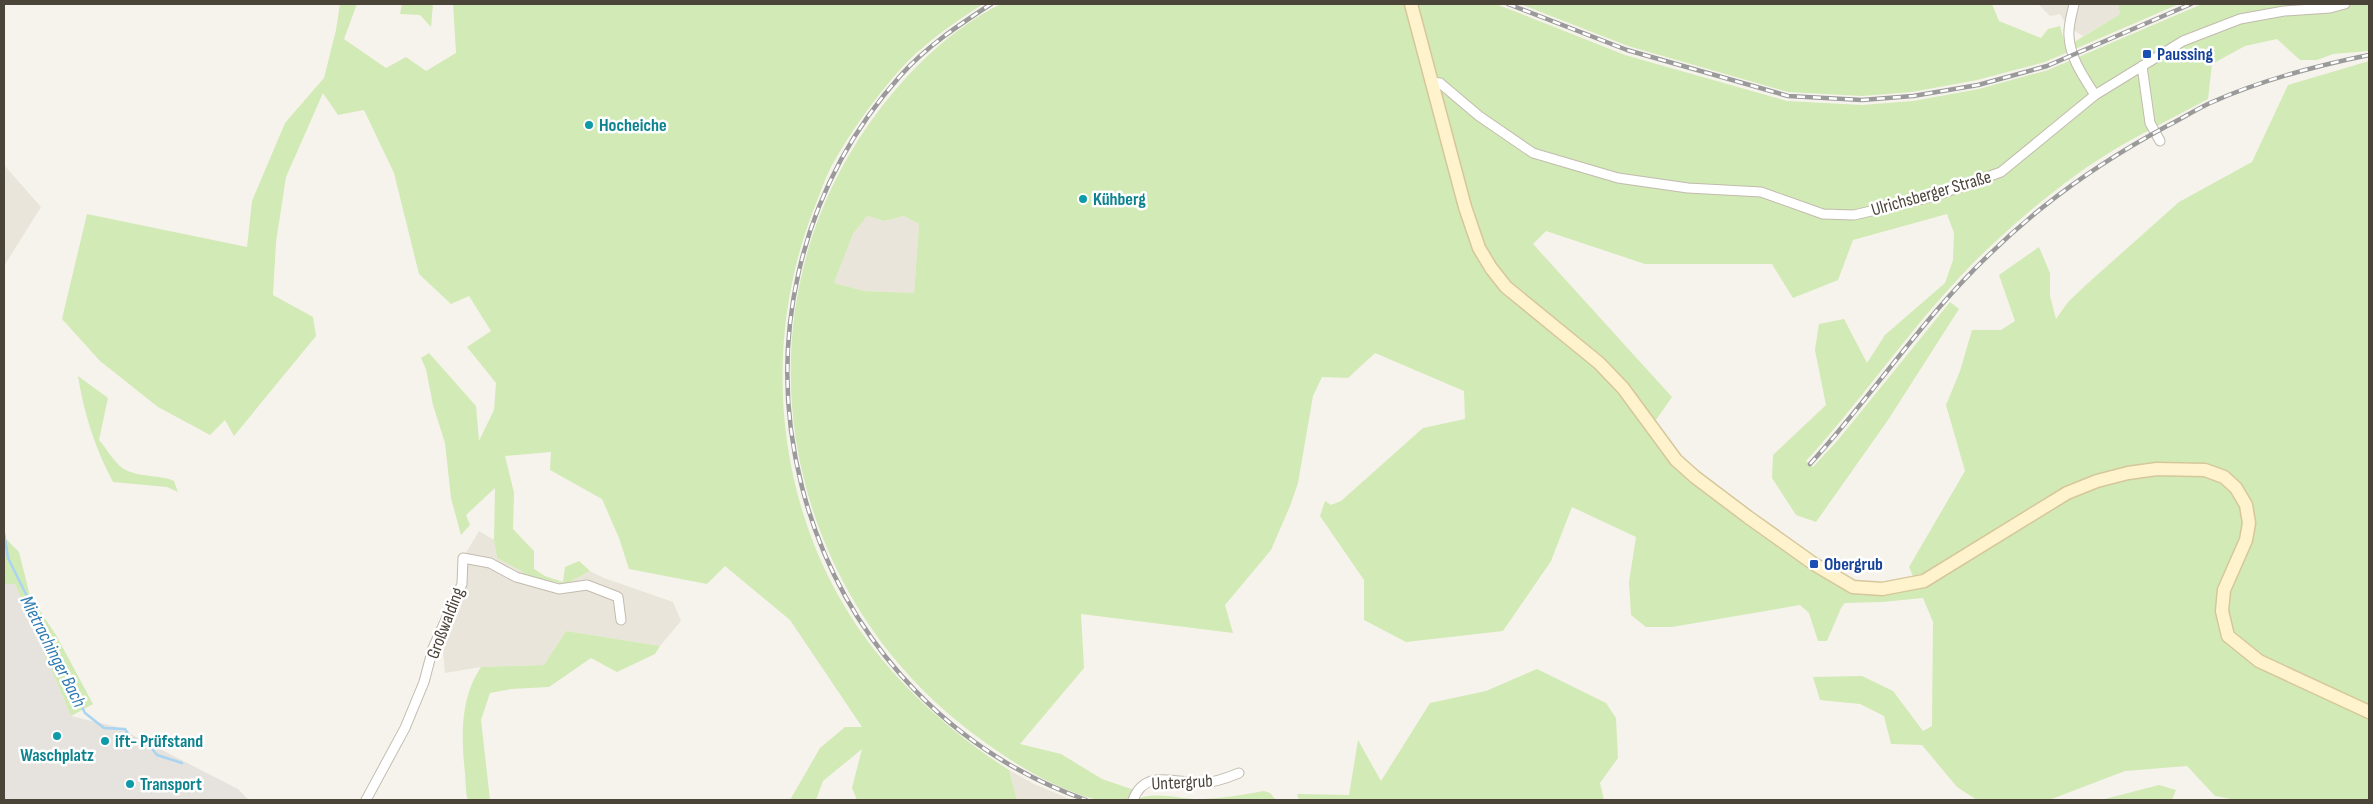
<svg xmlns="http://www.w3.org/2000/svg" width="2373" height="804" viewBox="0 0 2373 804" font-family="'Sofia Sans Condensed',sans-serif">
	<rect width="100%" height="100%" fill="#f6f3ec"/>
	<!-- residential -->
	<path fill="#eae5da" d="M2038 4H2118L2120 14 2083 36 2067 26 2060 14 2050 16Z
		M4 165 41 207 4 266Z
		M867 216 884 221 904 216 919 224 914 293 864 291 834 283 853 234Z
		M479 531 494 540 497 558 523 572 522 575 566 584 590 571 604 578 673 602 681 621 660 646 566 631 544 665 481 667 445 673 441 630 462 584 463 558Z
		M1009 770 1034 784 1072 800H1017Z"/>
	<!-- industrial -->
	<path fill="#e6e2dd" d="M4 584H15L71 716 117 727 238 789 249 800H4Z"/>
	<!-- green -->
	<path fill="#d2eab5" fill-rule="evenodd" d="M340 4H357L344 39 386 68 406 57 426 71 456 53 453 4H983C952 24 921 45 897 73 872 102 849 134 831 167 823 183 817 202 810 219 765 343 775 487 842 602 882 671 942 727 1009 770L1017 800H857L852 788 862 749 823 781 816 800H790L820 748 845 727H862L790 620 725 566 707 584 629 569 619 538 602 499 550 470 551 452 505 456 514 493 513 529 534 551V569L545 576 563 582 565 567 579 561 590 571 566 584 522 575 523 572 497 558 494 540 495 488 466 515 470 525 461 535 451 498 445 443 433 405 426 369 421 358 429 353 476 406 479 441 494 410 496 383 467 347 491 331 469 296 451 304 419 274 394 173 364 110 338 115 323 93 286 177 276 242 273 295 313 317 316 336 234 436 225 420 210 435 158 407 100 361 62 319 87 214 247 247 252 201 285 123 324 78 336 30Z
		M402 4H433L431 27 420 15 400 14Z
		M1001 4H1496L1625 55 1787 101 1862 105 1913 101 1979 89 2048 70 2202 4H2369V51L2333 54 2317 60H2300L2277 39 2245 46 2212 64 2208 99C2180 114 2150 129 2122 145 2076 172 2035 205 1996 241 1924 307 1871 390 1806 461L1813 467 1838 440 1950 302 1959 309 1888 420 1816 522 1796 515 1772 478 1773 455 1826 405 1815 350 1819 324 1844 319 1867 363 1885 335 1945 283 1953 260 1954 233 1947 214 1853 240 1838 280 1793 298 1772 264H1645L1546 231 1533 244 1672 397 1651 427 1676 460 1853 587 1916 583 1909 567 1965 471 1946 405 1960 371 1972 330H2001L2015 321 1999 275 2039 247 2050 273V296L2056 319 2068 302 2087 284 2179 202 2252 162 2288 85 2369 61V800H2236L2215 796 2187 766 2125 771 2049 800H1977L1957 787 1922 745 1891 744 1884 716 1860 704 1820 700 1813 677 1862 676 1893 691 1923 731 1932 726 1933 622 1923 598 1882 602 1845 603 1841 608 1827 641H1818L1809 613 1800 605 1672 627H1646L1631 615 1629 582 1636 537 1572 507 1551 561 1503 631 1406 642 1364 620V580L1320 516 1325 501 1331 505 1341 501 1423 428 1465 419 1464 391 1375 353 1348 378 1322 377 1313 396 1298 483 1290 506 1271 550 1225 605 1233 633 1081 614 1084 668 1020 744 1061 754 1102 779 1134 790 1130 800C1120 800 1108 802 1099 800 1054 791 997 753 962 725 776 577 732 306 877 113 910 69 951 29 1001 4ZM867 216 884 221 904 216 919 224 914 293 864 291 834 283 853 234Z
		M1520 4H1992L1999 21 2041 38 2048 29 2060 26 2066 47 2120 14 2118 4H2179L2045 62 1977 80 1912 92 1862 96 1788 92 1628 46Z
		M78 376 108 398 99 440C106 448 113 460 121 467 135 478 159 474 174 481L178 492 167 487 113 482C95 448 84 414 78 376Z
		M4 537 19 552 30 596 56 635 93 704 71 716 15 584H4Z
		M566 631 660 646 655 654 617 672 591 658 549 687 511 689 490 693 481 720 490 800H468C465 792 466 782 465 773 461 737 460 698 481 667L544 665Z
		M1537 669 1606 703 1616 718 1618 758 1600 783 1604 800H1299L1297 794 1349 795 1358 740 1381 781 1430 703 1486 691Z
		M2159 785 2176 790 2172 800H2101Z
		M1264 791 1270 793 1276 800H1135C1154 790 1181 800 1202 799 1223 798 1243 795 1264 791Z"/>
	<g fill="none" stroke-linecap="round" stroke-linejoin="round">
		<!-- stream -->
		<path stroke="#a9d4f2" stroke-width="2.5" d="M4 533 8 558 85 713 104 728 125 729 130 737 128 742 149 745 157 755 182 763"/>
		<!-- street casing -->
		<g stroke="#c2bbae" stroke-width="11">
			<path id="street" d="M2074 4C2072 14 2068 26 2069 36 2070 58 2083 76 2095 95
				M2142 66 2150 123 2160 141
				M1431 82 1440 83 1479 116 1533 153 1618 178 1688 188 1761 192 1823 214 1854 215 1935 196 2001 172 2095 95 2183 41 2240 19 2284 11 2330 8 2345 4
				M366 800 405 728 424 682 433 648 462 584 463 558 490 563 516 577 559 589 587 585 618 597 621 620
				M1133 800C1145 768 1175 783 1201 783 1214 783 1227 778 1239 773"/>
		</g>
		<!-- secondary casing -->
		<g stroke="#d6c79b" stroke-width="15">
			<path id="secondary" d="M1411 4 1465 207 1479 248 1491 268 1506 287 1599 363 1623 388 1676 460 1695 477 1748 517 1814 564 1853 587 1882 589 1924 581 2067 493 2097 481 2128 473 2157 469 2205 470 2224 477 2236 488 2246 505 2249 523 2246 540 2224 590 2222 611 2228 636 2259 661 2369 712"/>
		</g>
		<!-- street -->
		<use href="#street" stroke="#fff" stroke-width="9"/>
		<!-- secondary -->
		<use href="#secondary" stroke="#fff3cd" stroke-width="12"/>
		<!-- rail casing -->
		<g stroke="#9a9a9a" stroke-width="4.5">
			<path id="rail" d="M991 4C959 25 927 46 901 75 689 312 787 694 1086 800
				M1508 4 1627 50 1788 96 1862 100 1913 96 1978 85 2047 66 2191 4
				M1810 464C1855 415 1894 360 1937 310 2005 231 2076 175 2167 126 2181 119 2195 110 2210 103 2261 80 2315 66 2369 55"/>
		</g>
		<!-- rail -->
		<use href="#rail" stroke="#fff" stroke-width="2.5" stroke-dasharray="8" stroke-linecap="butt"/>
	</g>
	<!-- markers -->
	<g fill="#1a4fb4" stroke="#fff" stroke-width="2">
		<rect x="2142" y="49" width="10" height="10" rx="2.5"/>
		<rect x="1809" y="559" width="10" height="10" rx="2.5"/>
	</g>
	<g fill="#0f9aa8" stroke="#fff" stroke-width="2">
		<circle cx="589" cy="125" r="5"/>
		<circle cx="1083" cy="199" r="5"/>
		<circle cx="57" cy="736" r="5"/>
		<circle cx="105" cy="741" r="5"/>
		<circle cx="130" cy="784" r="5"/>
	</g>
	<g text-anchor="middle" stroke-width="5" stroke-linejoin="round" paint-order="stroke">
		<!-- transit labels -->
		<g font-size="18" font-weight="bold" fill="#164399" stroke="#fff" text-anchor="start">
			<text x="2157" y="60">Paussing</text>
			<text x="1824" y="570">Obergrub</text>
		</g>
		<!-- culture labels -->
		<g font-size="18" font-weight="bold" fill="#0d838f" stroke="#fff" text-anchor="start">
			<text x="599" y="131">Hocheiche</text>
			<text x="1093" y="205">Kühberg</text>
			<text x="115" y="747">ift- Prüfstand</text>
			<text x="57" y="761" text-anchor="middle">Waschplatz</text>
			<text x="140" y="790">Transport</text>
		</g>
		<!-- street labels -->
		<g font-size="18" fill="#4b4439" stroke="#fff">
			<text transform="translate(1931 193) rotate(-16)" y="6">Ulrichsberger Straße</text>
			<text transform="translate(445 623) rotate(-69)" y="6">Großwalding</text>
			<text transform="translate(1182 782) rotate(-3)" y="6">Untergrub</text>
		</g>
		<!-- water labels -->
		<g font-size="19" font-style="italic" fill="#2e7ab2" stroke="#fff">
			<text transform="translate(54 651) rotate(63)" y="7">Mietrachinger Bach</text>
		</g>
	</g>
	<!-- border -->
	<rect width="2373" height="804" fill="none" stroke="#4b4439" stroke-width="10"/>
</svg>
